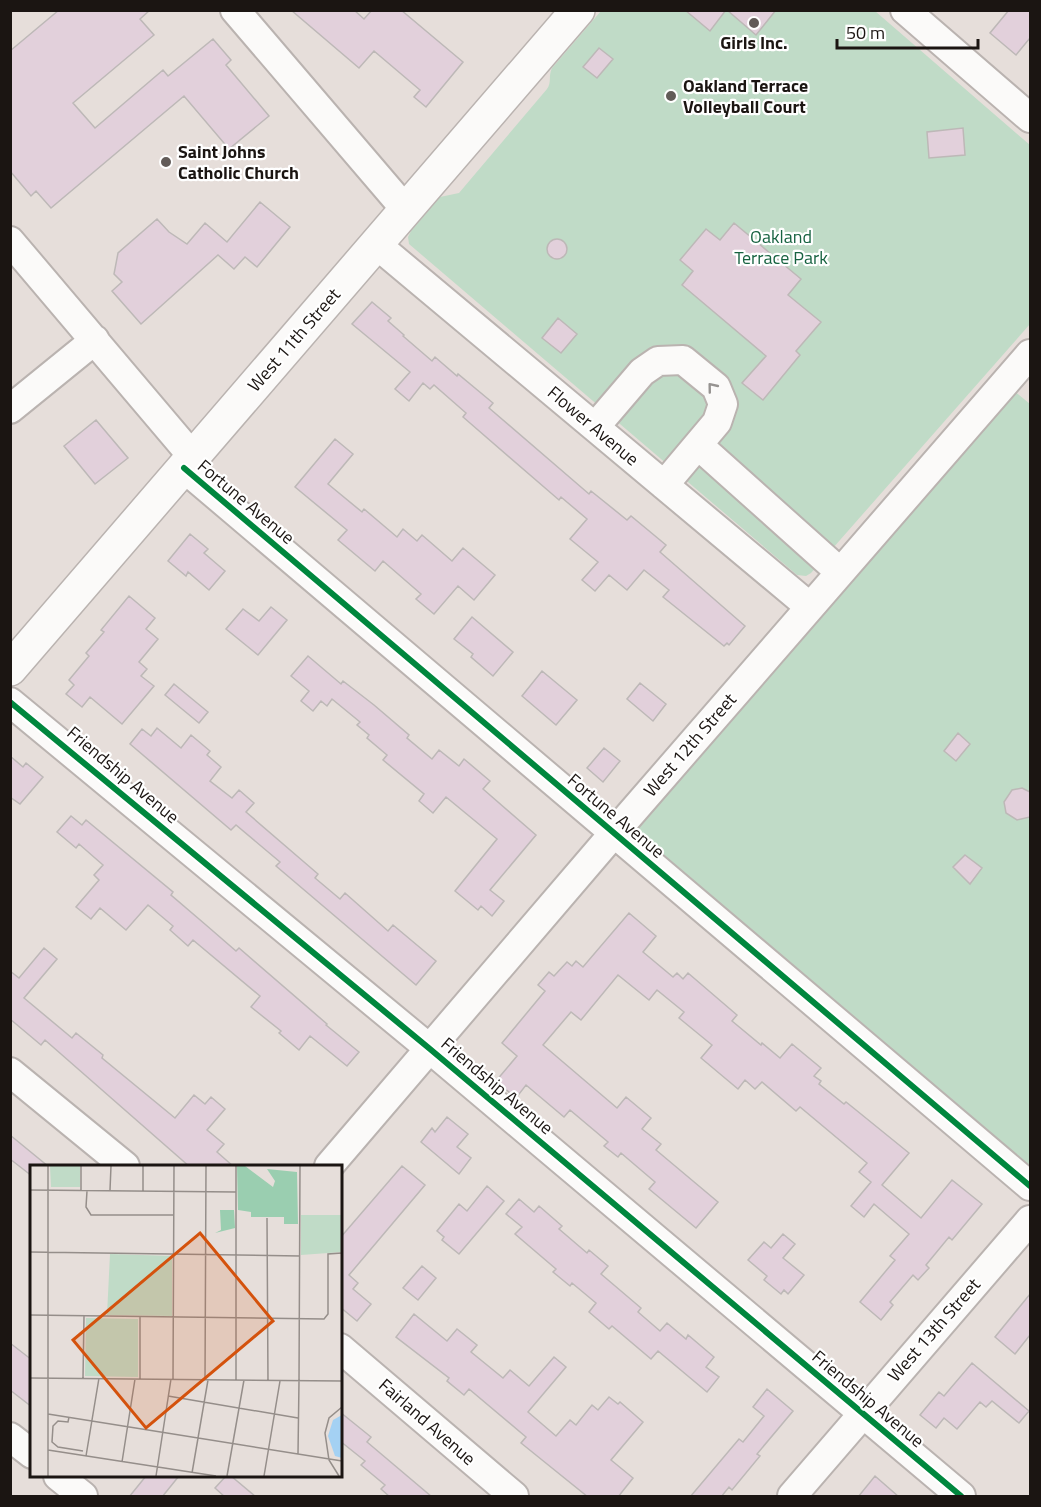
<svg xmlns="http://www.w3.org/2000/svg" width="1041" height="1507" viewBox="0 0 1041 1507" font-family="'Titillium Web',sans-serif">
	<rect width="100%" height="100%" fill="#e6deda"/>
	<!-- green -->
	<path fill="#c0dbc7" d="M601 11H875L1030 145V324L811 573 806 576 797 575 409 244 408 237 411 231 440 197 459 193 547 89C552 82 548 76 552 68Z
		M1013 390 1030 404V1173L635 833V830Z"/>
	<!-- building -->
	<path fill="#e2d0db" stroke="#bdb8b7" stroke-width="1.5" d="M59 10H150L140 19 154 35 73 103 95 128 163 70 168 76 213 39 231 60 226 65 269 116 229 149 184 96 51 208 36 191 31 196 10 171V51Z
		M291 10H354L364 19 372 10H401L463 62 426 107 414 97 420 90 374 51 359 68Z
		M685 10H726L710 31Z
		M727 10H776L756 35Z
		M1009 10H1030V38L1016 55 990 33Z
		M599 48 613 59 597 78 583 67Z
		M963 128 965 155 929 158 927 132Z
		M260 202 290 227 257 267 245 257 234 269 218 255 141 324 112 291 122 282 114 274 118 253 157 219 169 232 187 244 205 223 227 242Z
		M734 223 801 279 788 295 821 322 796 351 800 355 763 400 742 383 766 356 682 285 693 271 680 260 706 229 720 240Z
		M547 249a10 10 0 1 1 20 0a10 10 0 1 1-20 0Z
		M372 302 391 318 388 321 404 335 403 336 432 361 435 357 457 376 458 374 493 403 489 408 589 494 591 491 627 520 631 516 666 545 660 552 745 626 729 645 727 643 724 646 663 597 669 590 644 570 627 590 609 575 595 591 582 580 598 562 570 539 587 519 561 497 559 500 463 417 466 413 434 385 430 389 423 383 409 401 395 389 410 372 352 324Z
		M558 318 577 334 561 353 542 338Z
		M96 420 128 458 95 484 64 446Z
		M335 439 353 454 328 484 362 512 364 509 397 537 403 529 417 541 422 535 452 561 463 548 495 575 474 600 458 586 434 614 416 599 421 594 383 561 375 571 338 540 347 530 295 487Z
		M190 534 208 549 204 553 225 571 209 590 188 572 186 576 168 561Z
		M129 596 155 618 146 629 158 639 139 662 147 669 141 676 154 686 122 724 90 697 82 707 66 694 74 685 69 680 89 656 86 653 104 632 101 630Z
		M271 607 287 620 258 655 226 629 243 609 259 621Z
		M472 617 513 652 493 676 471 657 473 654 454 639Z
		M308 656 341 684 343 681 374 705 409 735 407 738 432 759 439 750 459 766 464 759 490 781 483 789 536 835 490 890 504 901 492 916 481 906 478 910 455 891 497 839 446 797 433 813 419 801 424 794 383 760 387 755 367 738 369 735 357 725 360 722 332 699 327 706 321 701 313 711 301 701 309 691 291 676Z
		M542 671 577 700 556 725 522 696Z
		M640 683 666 704 653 721 627 699Z
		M174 684 208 712 199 723 165 695Z
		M157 728 181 748 191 735 210 751 207 755 221 767 210 781 232 798 239 790 254 803 246 812 318 874 315 878 340 899 345 893 388 931 393 925 436 961 416 985 276 866 280 862 236 825 231 830 130 744 142 729 151 736Z
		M958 733 970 744 956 761 944 751Z
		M604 748 620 761 603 782 587 768Z
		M10 756 23 767 26 763 43 777 20 804 10 797Z
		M1022 788 1030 792V817L1017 820 1006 813 1004 802 1012 790Z
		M71 816 82 825 86 820 173 892 171 895 206 925 236 951 239 948 327 1024 326 1025 359 1052 347 1066 310 1036 299 1050 279 1033 281 1031 251 1007 260 996 193 940 188 946 170 930 173 926 148 905 126 930 100 908 91 919 76 907 99 880 94 875 103 865 79 844 76 848 57 832Z
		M965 855 982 868 970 884 953 867Z
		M629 913 656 936 643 952 673 977 677 973 683 979 688 973 737 1015 732 1021 761 1045 762 1043 780 1058 792 1044 821 1068 814 1076 821 1081 819 1084 844 1104 846 1102 856 1110 909 1153 882 1185 921 1218 952 1180 982 1204 952 1240 949 1237 926 1265 929 1268 918 1280 913 1275 890 1302 893 1305 881 1320 860 1302 895 1260 890 1256 909 1234 874 1204 864 1217 851 1206 871 1182 859 1172 867 1163 800 1107 796 1111 762 1082 755 1089 745 1080 738 1089 701 1058 712 1045 679 1018 684 1012 657 990 649 1000 618 975 581 1020 571 1012 543 1045 617 1108 626 1097 651 1118 642 1129 661 1144 656 1150 718 1202 696 1228 649 1189 655 1182 621 1153 618 1157 604 1146 608 1142 570 1110 564 1117 526 1085 516 1098 496 1081 517 1056 502 1043 545 991 538 985 549 972 554 976 567 962 572 966 576 961 583 967Z
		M44 948 57 959 24 998 72 1038 76 1033 103 1055 102 1058 175 1118 194 1095 205 1104 211 1097 225 1109 207 1130 224 1144 217 1152 234 1167H190L45 1040 41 1045 10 1019V971L19 978Z
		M447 1117 468 1134 457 1147 471 1158 459 1174 421 1142 432 1128 435 1132Z
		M10 1135 49 1167H32V1176L10 1159Z
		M402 1166 425 1185 349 1275 358 1283 353 1289 371 1304 357 1321 340 1307V1238Z
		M487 1186 504 1201 459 1254 442 1240 444 1237 437 1231 459 1204 467 1211Z
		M519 1199 534 1212 539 1206 562 1226 559 1229 587 1253 589 1250 608 1266 601 1274 641 1308 638 1312 660 1331 667 1323 686 1339 688 1335 714 1357 706 1367 719 1377 707 1392 658 1351 651 1359 612 1326 609 1329 589 1312 596 1303 572 1283 570 1286 553 1272 556 1269 515 1234 522 1227 506 1214Z
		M783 1234 795 1244 783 1258 804 1275 788 1294 784 1290 781 1294 764 1280 767 1276 748 1260 764 1242 771 1248Z
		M422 1266 436 1278 418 1300 403 1288Z
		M1030 1294V1335L1015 1354 995 1337Z
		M414 1314 447 1341 457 1329 477 1345 471 1352 503 1378 510 1370 529 1386 554 1357 566 1367 528 1412 556 1436 570 1420 576 1425 592 1405 598 1410 609 1397 618 1404 620 1402 643 1422 611 1460 633 1478 618 1497H588L521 1443 526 1437 469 1389 464 1395 447 1381 449 1378 396 1337Z
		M10 1343 32 1360V1407L10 1390Z
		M972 1363 1029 1411 1019 1423 992 1401 986 1407 980 1402 957 1429 944 1418 936 1428 920 1415 939 1392 944 1396Z
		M767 1389 793 1411 757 1454 760 1456 732 1490 729 1487 721 1497H690L739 1439 743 1442 764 1416 753 1407Z
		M340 1412 371 1437 367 1442 432 1497H390L381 1489 385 1485 361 1465 365 1461 340 1441Z
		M146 1476H179L162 1497H129Z
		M226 1476H231L256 1497H225L215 1488Z
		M875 1476 899 1497H858Z"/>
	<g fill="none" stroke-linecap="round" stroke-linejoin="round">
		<!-- minor casing -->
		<g stroke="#bab3b0" stroke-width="32">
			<path id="minor" d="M235 10 406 210
				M905 10 1030 118
				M10 241 193 457
				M377 245 810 607
				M10 409 95 340
				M595 427 642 372 658 361 683 360 716 387 723 404 717 422 664 485
				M698 445 840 572
				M184 468 1030 1186
				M10 702 430 1049 961 1496
				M10 1072 125 1166
				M329 1166 614 833 1030 354
				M340 1348 514 1496
				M10 1437 32 1454
				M58 1476 83 1496
				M792 1496 1030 1220"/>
		</g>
		<!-- major casing -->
		<g stroke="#bab3b0" stroke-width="36">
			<path id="major" d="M10 669 578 10"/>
		</g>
		<!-- minor -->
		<use href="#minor" stroke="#fbfaf9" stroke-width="28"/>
		<!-- major -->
		<use href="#major" stroke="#fbfaf9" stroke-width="33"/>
		<!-- cycleway casing -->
		<g stroke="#fff" stroke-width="10">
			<path id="cycleway" d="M184 468 1030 1186
				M10 702 430 1049 961 1496"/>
		</g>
		<!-- cycleway -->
		<use href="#cycleway" stroke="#00873e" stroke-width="6"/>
	</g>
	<!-- one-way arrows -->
	<defs><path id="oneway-chevron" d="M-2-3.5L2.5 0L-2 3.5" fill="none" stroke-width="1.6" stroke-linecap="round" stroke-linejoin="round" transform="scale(1.5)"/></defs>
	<use stroke="#969391" href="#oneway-chevron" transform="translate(712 387) rotate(-129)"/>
	<!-- markers -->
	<g fill="#625b58" stroke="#fff" stroke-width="2">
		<circle cx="754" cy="23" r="6"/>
		<circle cx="671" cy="96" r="6"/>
		<circle cx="166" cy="162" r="6"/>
	</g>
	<g text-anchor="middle" stroke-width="4.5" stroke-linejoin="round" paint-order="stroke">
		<!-- poi labels -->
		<g font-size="18" font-weight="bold" fill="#1b1512" stroke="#fff" text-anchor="start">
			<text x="754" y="49" text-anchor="middle">Girls Inc.</text>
			<text x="683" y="92">Oakland Terrace<tspan x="683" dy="21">Volleyball Court</tspan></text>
			<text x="178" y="158">Saint Johns<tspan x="178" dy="21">Catholic Church</tspan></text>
		</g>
		<!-- park labels -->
		<g font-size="18" fill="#166240" stroke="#fff">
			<text x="781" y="243">Oakland<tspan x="781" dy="21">Terrace Park</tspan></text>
		</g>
		<!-- street labels -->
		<g font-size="18" fill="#1b1512" stroke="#fff">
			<text transform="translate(294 340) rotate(-49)" y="6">West 11th Street</text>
			<text transform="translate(593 426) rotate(40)" y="6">Flower Avenue</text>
			<text transform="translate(246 502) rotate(40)" y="6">Fortune Avenue</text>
			<text transform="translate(690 745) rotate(-49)" y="6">West 12th Street</text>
			<text transform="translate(123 775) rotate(40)" y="6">Friendship Avenue</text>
			<text transform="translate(616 816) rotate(40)" y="6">Fortune Avenue</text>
			<text transform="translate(497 1086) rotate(40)" y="6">Friendship Avenue</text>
			<text transform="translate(934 1330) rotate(-49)" y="6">West 13th Street</text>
			<text transform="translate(868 1399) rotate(40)" y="6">Friendship Avenue</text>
			<text transform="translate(427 1422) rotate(41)" y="6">Fairland Avenue</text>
		</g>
	</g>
	<!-- overview -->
	<g transform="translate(30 1165)">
		<rect width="312" height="312" fill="#e6deda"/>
		<path d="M20 1H50V22H21ZM271 50H312V87L271 90ZM80 89 142 91V151L77 150ZM56 153 108 154V212L55 211Z" fill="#c0dbc7"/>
		<path d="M207 1H215L243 22 245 16 237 4 267 7 268 59H254V52H221V47L208 45ZM190 45H204L205 63 185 68 191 65Z" fill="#9aceb0"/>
		<path d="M312 250V293L305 291 298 271 303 255Z" fill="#a4d1f3"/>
		<path fill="none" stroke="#958e8a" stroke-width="1.5" d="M18 1V311M51 1V26M206 1V215M0 25 206 27M80 25 81 1M57 26 56 42 61 50H143M113 26V1M237 53 238 216M0 87 270 91M0 150 294 154 298 149V89L312 88M110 152V214M0 213 312 216M53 213 54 151M143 214 144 1M175 215 176 1M269 216 270 1M138 231 268 253M18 249 312 296M39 252 38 257 28 256 23 261 22 277 28 282 53 286M18 285 186 311M268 289 269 216M56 291 69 213M92 297 105 214M162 308 178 215M126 311 141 214M197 311 214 215M234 311 250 216M309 311 299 295 295 268 299 253 312 242"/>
		<path fill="#d4520d" fill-opacity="0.15" stroke="#d4520d" stroke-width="3" d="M170 68 243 156 116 263 43 175Z"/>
		<rect width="312" height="312" fill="none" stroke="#1b1512" stroke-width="3"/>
	</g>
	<!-- border -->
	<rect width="1041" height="1507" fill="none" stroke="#1b1512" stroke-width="24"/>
	<!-- scale -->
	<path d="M837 39v9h141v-9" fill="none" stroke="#1b1512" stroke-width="3"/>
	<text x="846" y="39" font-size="18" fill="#1b1512" stroke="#ffffff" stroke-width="4.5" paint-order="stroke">50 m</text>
</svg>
